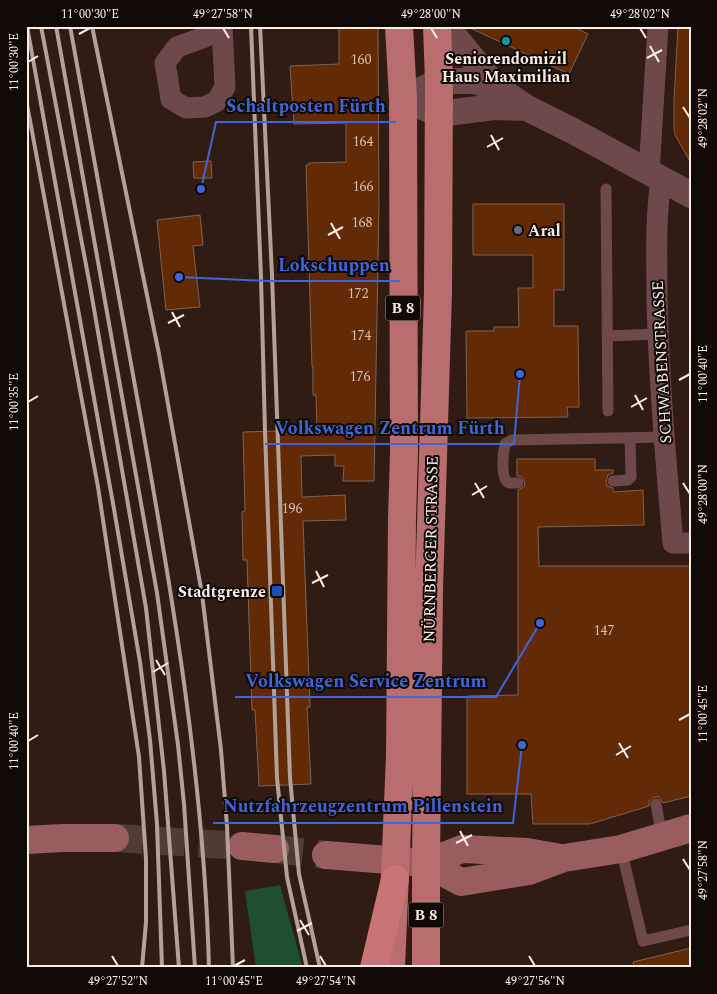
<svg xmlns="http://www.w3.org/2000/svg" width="717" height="994" viewBox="0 0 717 994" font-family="Spectral,serif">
	<rect width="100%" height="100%" fill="#301c12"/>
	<!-- green -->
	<path fill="#1e502f" d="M280 885 303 968H256L245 891Z"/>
	<!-- building -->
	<path fill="#622a05" stroke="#7c6357" d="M339 26H378L379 205 374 481H343L344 466H335V455L301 456 302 497 345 495 346 520 303 521 310 707H307L311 784 259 786 255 710H252L247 560H243L242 512 245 511 243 432 317 430 316 395H313V367H312L306 165H309V163L346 162V123L294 124 290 66 339 64Z
		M466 26H572L588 34 569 74Z
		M678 26H691V163L675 135 674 129V101Z
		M211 161 212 178H194L193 162Z
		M473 204H564V290H554V326H578L579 407H567L568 417 467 418 466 331H494V327H519L518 288H533V255H473Z
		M200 215 203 245 193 246 200 307 166 310 157 220Z
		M517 459H595V470H613V473L608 475 606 481 607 486 613 488V492L643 490 644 525 538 527 539 566H691V796L663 803 659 797H654L649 801V806L590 824H533L531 794H467V696L518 695V490L524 487 525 483 522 477 517 476Z
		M691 948V968H634L633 962Z"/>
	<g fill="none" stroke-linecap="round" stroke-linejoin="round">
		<!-- secondary-tunnel -->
		<path stroke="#4f3c32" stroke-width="28" stroke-dasharray="28 14" stroke-linecap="butt" d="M115 838 242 846
			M275 849 326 855"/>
		<!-- service -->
		<path stroke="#6e4949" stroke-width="11" d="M606 189 608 411
			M608 336 658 334
			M613 481 628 480 631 477 630 438
			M518 483C517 483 510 483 509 483 500 479 503 453 505 444L512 440 664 437
			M656 804 662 838
			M621 849 643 941 691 930"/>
		<!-- minor -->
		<path stroke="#6e4949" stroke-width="21" d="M214 26 205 37 177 47 165 63 171 99 186 108 205 107 217 101 225 87 222 26
			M649 173 658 26
			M661 180C655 221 657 260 657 301 659 382 666 463 673 543H691"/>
		<!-- tertiary -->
		<path stroke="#6e4949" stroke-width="26" d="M446 26 495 86
			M403 99 439 81H473L495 86 527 108 573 131 691 195
			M420 106 439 114 494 107 527 108"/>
		<!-- secondary -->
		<path stroke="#995d5e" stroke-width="28" d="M26 840 63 838H115
			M242 846 275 849
			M326 855 426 863 461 882 529 871 564 858 621 849 691 828
			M426 863 462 849 527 852 561 858"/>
		<!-- primary -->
		<path stroke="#ba6d6f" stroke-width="28" d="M391 968 400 756 402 518 404 454 403 99 399 26
			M426 968V863L429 589 438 292 439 81 437 26"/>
		<!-- trunk -->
		<path stroke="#c97476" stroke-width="28" d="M374 968 395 879"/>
		<!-- rail -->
		<path stroke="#b1a199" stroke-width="4" d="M27 26 114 509 140 662 150 740 157 824 162 968
			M41 26 90 286 146 608 164 771 179 968
			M56 26 157 593 178 745 184 804 195 968
			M70 26C93 153 116 281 139 408 172 593 204 779 209 968
			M92 26 159 354 202 594 221 750 227 826 233 968
			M251 26 261 277 265 431 277 778 287 877 307 968
			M260 26 272 275 290 778 299 874 320 968
			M26 99 98 487 139 757 146 859V922L142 968"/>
	</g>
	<!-- ticks -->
	<path fill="none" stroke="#fceee7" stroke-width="2" d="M223 28 229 38M431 28 437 38M640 28 646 38M79 34 90 28M650 46 659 62M647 58 662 50M28 62 38 56M683 107 690 118M491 135 499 150M487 147 503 138M331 223 340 239M328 235 343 227M172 312 180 327M168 323 184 315M679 380 690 374M635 395 643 410M28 402 38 396M631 407 647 398M475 483 484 498M683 483 690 494M472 495 487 486M316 571 324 587M312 583 328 575M156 660 165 675M153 672 168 663M679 720 690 714M28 741 38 735M619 743 628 758M616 755 631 746M460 831 468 846M456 843 472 835M683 859 690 870M300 920 309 935M297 931 312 923M112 956 118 966M320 956 326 966M529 956 535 966M234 966 245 960"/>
	<!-- markers -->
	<circle fill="#0f9aa8" stroke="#110905" stroke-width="2" cx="506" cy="41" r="5"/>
	<circle fill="#5c6f8a" stroke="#110905" stroke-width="2" cx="518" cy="230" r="5"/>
	<rect fill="#1a4fb4" stroke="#110905" stroke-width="2" x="271" y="585" width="12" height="12" rx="2.5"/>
	<g text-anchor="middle" stroke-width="4" stroke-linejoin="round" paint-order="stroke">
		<!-- number labels -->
		<g font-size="14" fill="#d6bdae">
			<text x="361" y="64">160</text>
			<text x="363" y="146">164</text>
			<text x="363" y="191">166</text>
			<text x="362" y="227">168</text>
			<text x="358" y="298">172</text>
			<text x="361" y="340">174</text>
			<text x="360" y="381">176</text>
			<text x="292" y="513">196</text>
			<text x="604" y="635">147</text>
		</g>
		<!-- shield labels -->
		<g fill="#110905" stroke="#b6a9a3" stroke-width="1">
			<rect x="385.5" y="295.5" width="35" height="25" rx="4"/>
			<rect x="408.5" y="902.5" width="35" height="25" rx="4"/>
		</g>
		<g font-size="15" font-weight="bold" fill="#fceee7">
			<text x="403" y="313">B 8</text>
			<text x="426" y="920">B 8</text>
		</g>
		<!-- poi labels -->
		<g font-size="16" font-weight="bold" fill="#fceee7" stroke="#110905">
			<text x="506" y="64">Seniorendomizil<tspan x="506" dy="18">Haus Maximilian</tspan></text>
			<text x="528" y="236" text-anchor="start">Aral</text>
			<text x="266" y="597" text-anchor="end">Stadtgrenze</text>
		</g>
		<!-- street labels -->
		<g font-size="16" fill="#fceee7" stroke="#110905">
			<text transform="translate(661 362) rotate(-93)" y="6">SCHWABENSTRASSE</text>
			<text transform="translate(430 549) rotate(-89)" y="6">NÜRNBERGER STRASSE</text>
		</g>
	</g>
	<!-- callouts -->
	<path fill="none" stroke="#3e66da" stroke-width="2" d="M201 189L216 122H396M179 277L268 281H400M520 374L514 444H265M540 623L496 697H235M522 745L513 823H213"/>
	<g fill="#3e66da" stroke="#110905" stroke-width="2">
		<circle cx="201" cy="189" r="5"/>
		<circle cx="179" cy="277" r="5"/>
		<circle cx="520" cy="374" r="5"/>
		<circle cx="540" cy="623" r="5"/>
		<circle cx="522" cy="745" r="5"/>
	</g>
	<g font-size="18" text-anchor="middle" font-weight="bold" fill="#3e66da" stroke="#110905" stroke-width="4" stroke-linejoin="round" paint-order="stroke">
		<text x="306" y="112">Schaltposten Fürth</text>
		<text x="334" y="271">Lokschuppen</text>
		<text x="390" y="434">Volkswagen Zentrum Fürth</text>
		<text x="366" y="687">Volkswagen Service Zentrum</text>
		<text x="363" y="812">Nutzfahrzeugzentrum Pillenstein</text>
	</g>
	<!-- border -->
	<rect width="717" height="994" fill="none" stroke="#110905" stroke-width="55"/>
	<rect x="28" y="28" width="662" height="938" fill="none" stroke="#fceee7" stroke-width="2"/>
	<g font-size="12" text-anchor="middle" fill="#fceee7">
		<text x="90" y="18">11°00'30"E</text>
		<text x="223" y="18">49°27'58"N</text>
		<text x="431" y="18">49°28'00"N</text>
		<text x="640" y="18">49°28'02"N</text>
		<text transform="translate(14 62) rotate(-90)" y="4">11°00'30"E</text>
		<text transform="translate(703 118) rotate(-90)" y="4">49°28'02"N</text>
		<text transform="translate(703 374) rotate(-90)" y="4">11°00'40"E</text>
		<text transform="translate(14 402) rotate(-90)" y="4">11°00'35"E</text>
		<text transform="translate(703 494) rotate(-90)" y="4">49°28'00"N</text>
		<text transform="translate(703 714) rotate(-90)" y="4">11°00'45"E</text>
		<text transform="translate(14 741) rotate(-90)" y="4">11°00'40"E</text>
		<text transform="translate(703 870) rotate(-90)" y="4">49°27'58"N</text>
		<text x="118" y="985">49°27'52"N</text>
		<text x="234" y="985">11°00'45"E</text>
		<text x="326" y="985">49°27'54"N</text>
		<text x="535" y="985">49°27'56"N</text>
	</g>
</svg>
